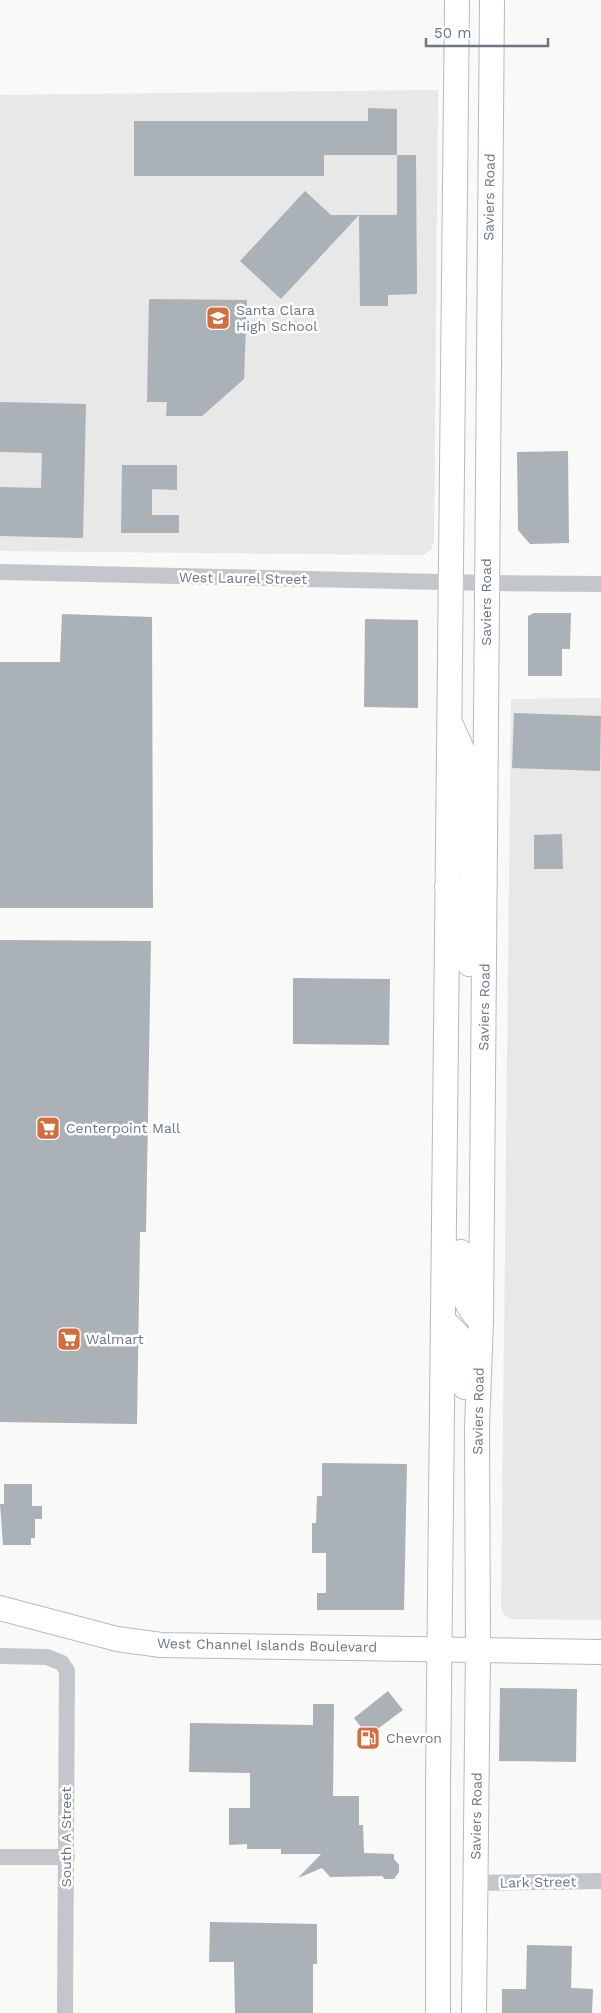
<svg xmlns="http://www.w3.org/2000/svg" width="601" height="2013" viewBox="0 0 601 2013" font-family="'Work Sans',sans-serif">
	<rect width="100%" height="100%" fill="#f9f9f7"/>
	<!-- built -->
	<path fill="#e7e8e7" d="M438 90 434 542 431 550 423 555 0 551V95Z
		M601 698V1620L511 1619 504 1615 501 1608 511 699Z"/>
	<!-- building -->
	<path fill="#aab1b7" d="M368 108 397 109V155H324V176H134V121H368Z
		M397 155H416L417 294 388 295V306H360L359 215 281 299 240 261 305 191 331 215H397Z
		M149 299 247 300 244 379 202 416H166L167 402H147Z
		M0 402 86 404 83 538 0 536V487L41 488 42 453 0 452Z
		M568 451 569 543 530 544 518 530 517 452Z
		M122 465H177V490L152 489V515H179V533H121Z
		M534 613H571L570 649H562V676H528V616Z
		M62 614 152 617 153 908H0V662H60Z
		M365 619 418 620V708L364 707Z
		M514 713 601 716 600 771 512 768Z
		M562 834 563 869H534V835Z
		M0 940 151 941 146 1232H140L137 1424 0 1422Z
		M293 978 390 979 389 1045 293 1044Z
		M322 1463 407 1464 404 1610H317V1593H326V1553H312V1523H316L317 1496H322Z
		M4 1484H32V1506H42V1519H35V1538H31V1545H3L0 1504H4Z
		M500 1688 577 1689 576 1762 499 1761Z
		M388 1691 403 1710 368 1736 354 1718Z
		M313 1704H334L333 1796H359V1825H363L364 1853 394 1854V1859L399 1865V1872L394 1879H385L382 1876 330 1877 322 1868 298 1878 321 1854H281V1849H247V1844L229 1845V1808H250V1773L189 1772 190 1723 313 1725Z
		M210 1922 317 1924V1964H313V2013H235L234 1962H209Z
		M527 1945 572 1946 571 1988 593 1989 592 2013H502V1989H526Z"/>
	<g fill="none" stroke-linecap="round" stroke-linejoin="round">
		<!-- secondary casing -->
		<g stroke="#b6babe" stroke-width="26">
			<path id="secondary" d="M452 727 466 758 465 848 467 864 473 876 485 886
				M447 887 457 889 464 897 468 911 469 964
				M461 1252C460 1280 459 1301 481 1321
				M444 1321 458 1335 465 1360V1387
				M0 1608 117 1639 161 1645 601 1652
				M438 2013V1784L457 0
				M474 2013 478 1650 477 1427 481 1321 492 0"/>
		</g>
		<!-- minor -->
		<path stroke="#c3c6ca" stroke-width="16" d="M0 572 486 583 601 584
			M0 1656 47 1657 62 1663 67 1671 65 2013
			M0 1857H67
			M476 1883 601 1881"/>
		<!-- secondary -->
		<use href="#secondary" stroke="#fff" stroke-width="24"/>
	</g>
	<!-- icons -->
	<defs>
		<g id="school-square" transform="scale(1.25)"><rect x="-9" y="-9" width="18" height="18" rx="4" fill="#d36d3c" stroke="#fff"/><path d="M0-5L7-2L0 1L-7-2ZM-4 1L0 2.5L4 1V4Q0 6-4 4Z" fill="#fff"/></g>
		<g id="supermarket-square" transform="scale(1.25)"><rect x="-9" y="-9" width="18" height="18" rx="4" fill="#d36d3c" stroke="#fff"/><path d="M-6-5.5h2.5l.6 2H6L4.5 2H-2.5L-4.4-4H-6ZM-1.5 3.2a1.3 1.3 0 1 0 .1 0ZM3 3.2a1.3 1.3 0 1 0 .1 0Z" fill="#fff"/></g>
		<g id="fuel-square" transform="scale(1.25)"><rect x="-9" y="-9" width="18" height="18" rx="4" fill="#d36d3c" stroke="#fff"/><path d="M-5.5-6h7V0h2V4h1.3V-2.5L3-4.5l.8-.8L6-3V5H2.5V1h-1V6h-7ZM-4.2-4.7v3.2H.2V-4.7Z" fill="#fff"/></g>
	</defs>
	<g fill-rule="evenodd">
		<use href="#school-square" x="218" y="318"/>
		<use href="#supermarket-square" x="48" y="1128"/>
		<use href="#supermarket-square" x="69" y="1339"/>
		<use href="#fuel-square" x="368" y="1738"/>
	</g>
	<g text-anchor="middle" stroke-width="5" stroke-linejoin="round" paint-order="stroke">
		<!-- street labels -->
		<g font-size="14" fill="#6b7785" stroke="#fff">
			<text transform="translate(489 197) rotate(-89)" y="5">Saviers Road</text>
			<text transform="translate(243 578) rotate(1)" y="5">West Laurel Street</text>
			<text transform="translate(486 602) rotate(-90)" y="5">Saviers Road</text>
			<text transform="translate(484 1007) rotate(-89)" y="5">Saviers Road</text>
			<text transform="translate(478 1411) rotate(-89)" y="5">Saviers Road</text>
			<text transform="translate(267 1645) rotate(1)" y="5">West Channel Islands Boulevard</text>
			<text transform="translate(476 1816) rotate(-89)" y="5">Saviers Road</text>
			<text transform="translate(66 1837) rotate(-90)" y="5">South A Street</text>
			<text transform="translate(538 1882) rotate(-1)" y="5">Lark Street</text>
		</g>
		<!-- poi labels -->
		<g font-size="14" fill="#6b7785" stroke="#fff" text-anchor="start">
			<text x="236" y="315">Santa Clara<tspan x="236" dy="16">High School</tspan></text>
			<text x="66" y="1133">Centerpoint Mall</text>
			<text x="86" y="1344">Walmart</text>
			<text x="386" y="1743">Chevron</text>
		</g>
	</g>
	<!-- scale -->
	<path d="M426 38v8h122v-8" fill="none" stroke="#6b7785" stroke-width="2.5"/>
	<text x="434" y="38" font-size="15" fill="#6b7785" stroke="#ffffff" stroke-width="4" paint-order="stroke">50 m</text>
</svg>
